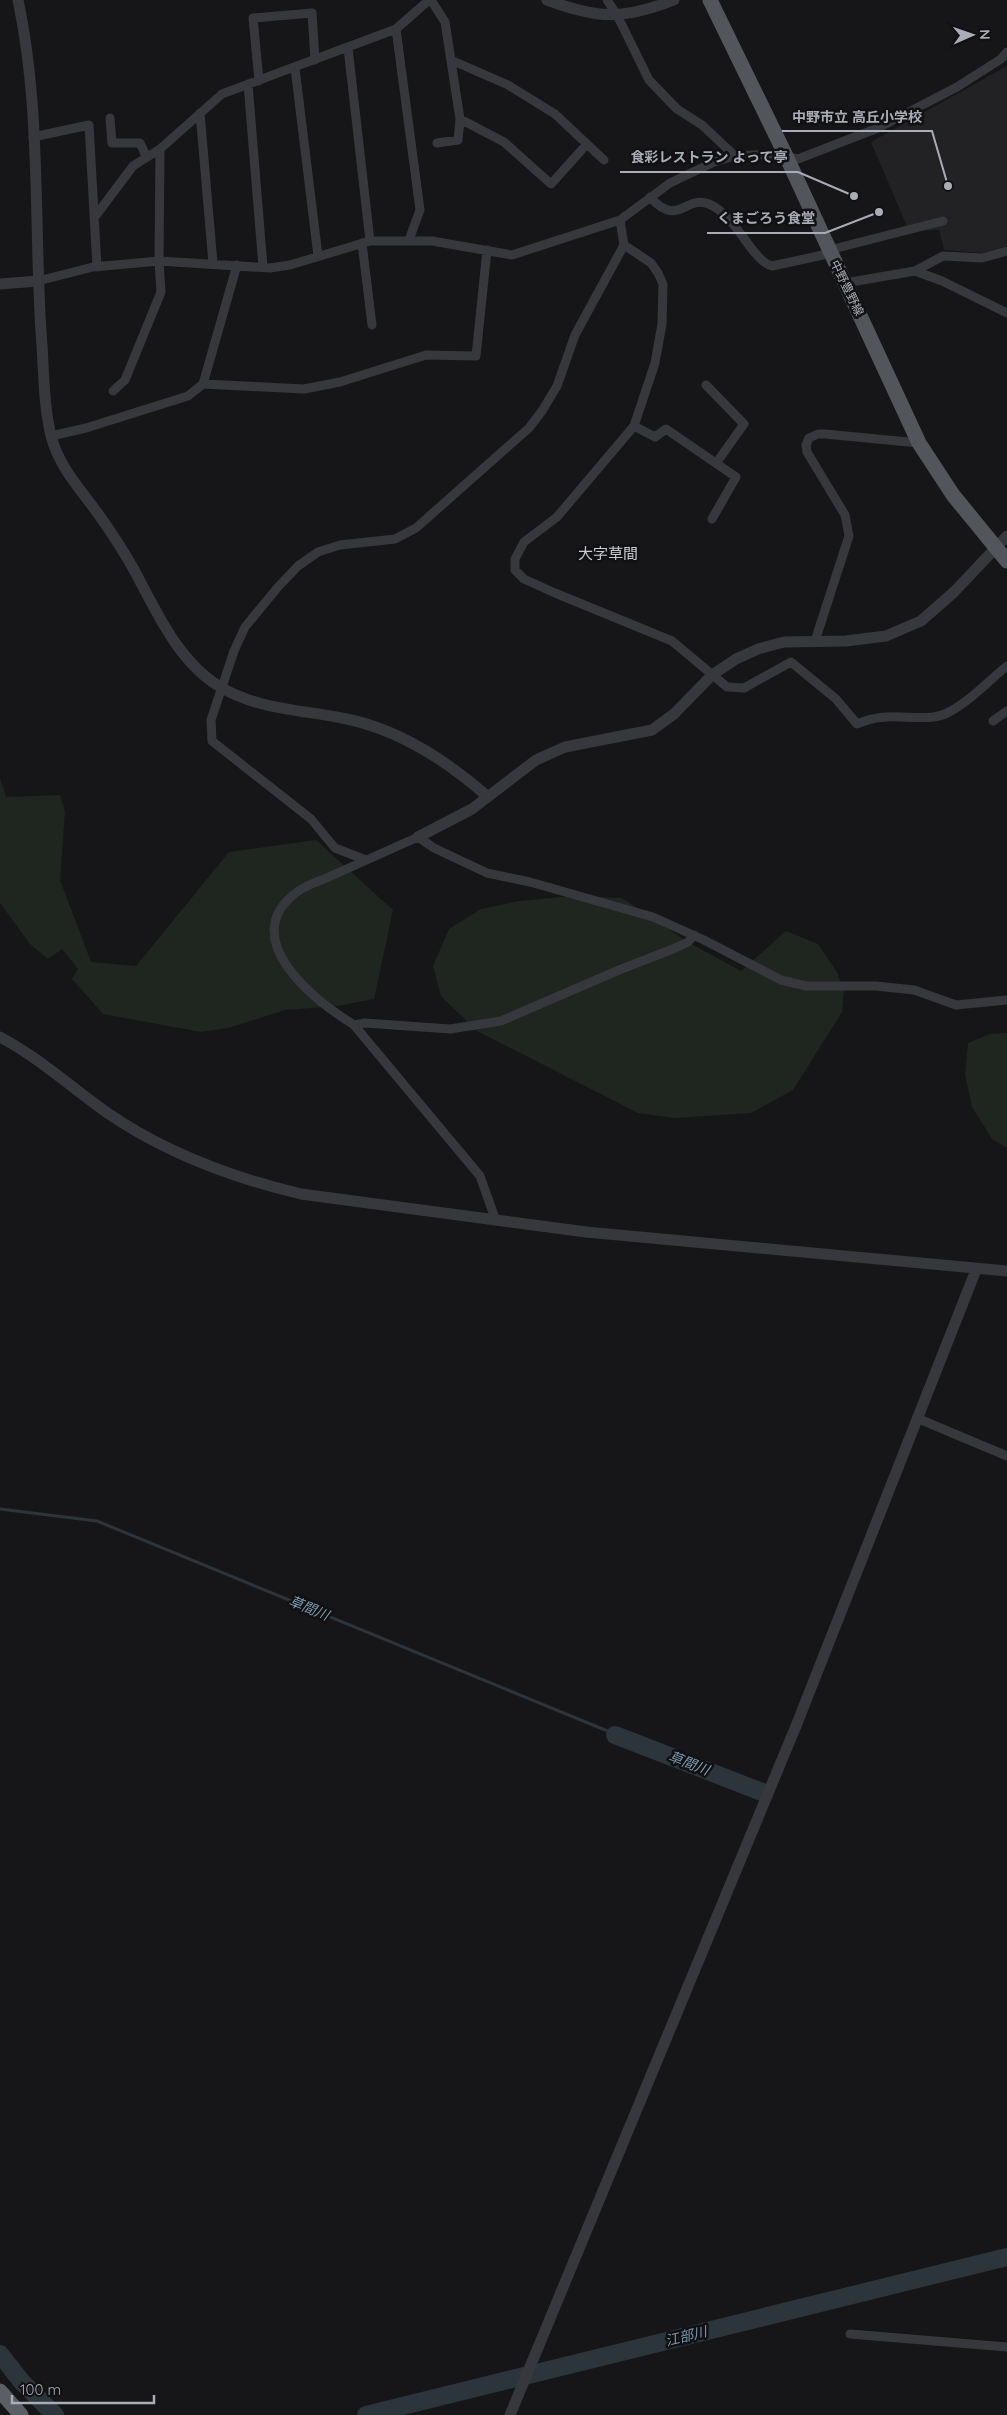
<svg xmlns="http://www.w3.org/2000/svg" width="1007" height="2415" viewBox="0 0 1007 2415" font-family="Quicksand,'Noto Sans JP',sans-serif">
	<rect width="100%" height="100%" fill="#161618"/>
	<!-- built -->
	<path fill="#222225" d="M1007 66V246L983 253 944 250 939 230 909 231 871 142Z"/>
	<!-- green -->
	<path fill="#1e261f" d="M0 778 6 797 60 795 65 812 60 880 91 962 136 966 229 852 316 840 393 910 374 999 337 1006 285 1010 228 1028 201 1032 103 1014 72 979 78 969 62 949 48 959 30 944 0 903Z
		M573 896 622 898 688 942 741 971 786 931 818 944 837 972 844 992 842 1012 793 1090 751 1113 674 1118 638 1113 477 1031 441 996 433 966 449 929 481 909 519 901Z
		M1007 1033V1148L992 1139 972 1107 965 1074 968 1043 990 1034Z"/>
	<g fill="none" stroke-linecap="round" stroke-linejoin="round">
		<!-- stream -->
		<path stroke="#2c353c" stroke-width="3" d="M0 1509 97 1521 610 1732"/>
		<!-- river -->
		<path stroke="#2c353c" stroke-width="18" d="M615 1735 762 1792
			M0 2354 22 2382 55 2415
			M366 2415 1007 2257"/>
		<!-- minor -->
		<path stroke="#37383d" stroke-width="9" d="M431 0 445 22 460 119 458 140 437 143
			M607 0 617 15 649 80 677 109 702 125 735 156
			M396 29 420 210 409 240
			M348 48 370 241
			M451 60 508 85 555 114 604 160
			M295 68 318 256
			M259 81 253 18 312 13 315 60
			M248 84 263 267
			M200 113 213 263
			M110 118 112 143H140L146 156
			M460 119 504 142 551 184 587 144
			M33 137 89 125 97 267
			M650 197C679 229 685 194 709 204 736 215 752 261 772 266L823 255 837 248 943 221
			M94 218 133 166 160 149
			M620 220 624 245 651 263 658 273 663 284 662 324 655 363 634 426 557 517 524 542 515 559V570L524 579 555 593 672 641 727 687 744 688 791 662 836 699 857 724C886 711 906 720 934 717 957 715 989 680 1007 666
			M362 243 372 325
			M915 271 942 281 1007 313
			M38 281 93 267 159 261 270 268 290 265 370 241H432L512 255 620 220 670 183 714 162 735 156 774 154 798 159 878 128 957 87 1001 59 1007 52
			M845 283 915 271 943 256 982 258 1007 251
			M203 384 237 265
			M706 385 744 424 717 462
			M113 391 125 380 161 292 159 261 160 149 222 94 396 29 429 0
			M634 426 655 437 666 429 736 477 712 519
			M51 436 86 428 188 396 203 384 304 389 340 382 426 355 476 356 487 250
			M815 641 849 536 845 515 807 452 806 445 809 438 818 434H825L919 443
			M993 721 1007 711
			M366 860 335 848 311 819 212 741 211 720 234 651 245 627 278 587 298 566 318 552 340 545 395 539 416 528 529 428 542 411 557 386 575 335 624 245
			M354 1025 365 1023 450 1029 501 1021 619 970 673 949 688 942 694 935
			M496 1221 480 1176 354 1025C314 1000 235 938 297 892 306 885 320 881 331 876 360 863 389 850 418 837L434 848 487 873 530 882 653 917 704 940 781 980 806 986H876L914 990 956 1005 1007 1000
			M919 1419 1007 1456
			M850 2334 1007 2347"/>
		<!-- tertiary -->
		<path stroke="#37383d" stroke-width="11" d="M18 0C41 109 34 222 41 332 44 366 43 403 51 436 59 467 81 490 99 515 111 532 123 550 133 568 156 610 178 663 222 688 260 710 305 710 347 719 400 730 447 761 487 796
			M547 0C598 19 623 20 674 0
			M0 284 38 281
			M418 837 472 809 536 760 565 747 652 730 674 714 712 675 736 659 758 649 784 642 846 641 886 636 921 621 954 592 1007 536
			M0 1037C38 1057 71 1087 106 1112 164 1152 233 1178 301 1194L586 1232 1007 1271
			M510 2415 796 1726 976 1270"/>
		<!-- primary -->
		<path stroke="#53555c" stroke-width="15" d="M710 0 787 158 919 443 953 495 1007 561"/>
		<!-- trunk -->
		<path stroke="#5b5e65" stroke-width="15" d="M0 2391 21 2415"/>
	</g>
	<g text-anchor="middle" stroke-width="5" stroke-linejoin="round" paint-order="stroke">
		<!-- street labels -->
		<g font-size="12" fill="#a8adb8" stroke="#111113">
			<text transform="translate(847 288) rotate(64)" y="4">中野豊野線</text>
		</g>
		<!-- water labels -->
		<g font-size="14" font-style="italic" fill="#7f9bb3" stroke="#111113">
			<text transform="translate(309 1608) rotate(22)" y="5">草間川</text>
			<text transform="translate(689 1763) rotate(21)" y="5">草間川</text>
			<text transform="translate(686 2336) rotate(-14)" y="5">江部川</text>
		</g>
		<!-- quarter labels -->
		<g font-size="15" fill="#c9ccd4" stroke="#111113">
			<text x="608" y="559">大字草間</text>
		</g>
	</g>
	<!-- callouts -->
	<path fill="none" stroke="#a8adb8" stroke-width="2" d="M948 186L932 131H782M854 196L798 172H620M879 212L825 233H707"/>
	<g fill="#a8adb8" stroke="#111113" stroke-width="2">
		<circle cx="948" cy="186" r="5"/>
		<circle cx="854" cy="196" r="5"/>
		<circle cx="879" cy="212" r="5"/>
	</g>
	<g font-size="14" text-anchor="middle" font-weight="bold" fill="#a8adb8" stroke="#111113" stroke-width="5" stroke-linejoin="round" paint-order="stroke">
		<text x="857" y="122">中野市立 高丘小学校</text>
		<text x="709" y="162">食彩レストラン よって亭</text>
		<text x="766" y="223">くまごろう食堂</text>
	</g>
	<!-- north arrow -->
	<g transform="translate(972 35) rotate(88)" stroke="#111113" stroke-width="4" paint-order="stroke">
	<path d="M0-4L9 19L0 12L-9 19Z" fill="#a8adb8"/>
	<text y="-8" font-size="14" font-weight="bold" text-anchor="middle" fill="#a8adb8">N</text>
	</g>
	<!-- scale -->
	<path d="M12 2395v8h142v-8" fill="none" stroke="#a8adb8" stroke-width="2.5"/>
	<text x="20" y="2395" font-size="15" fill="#a8adb8" stroke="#111113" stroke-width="4" paint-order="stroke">100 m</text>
</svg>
